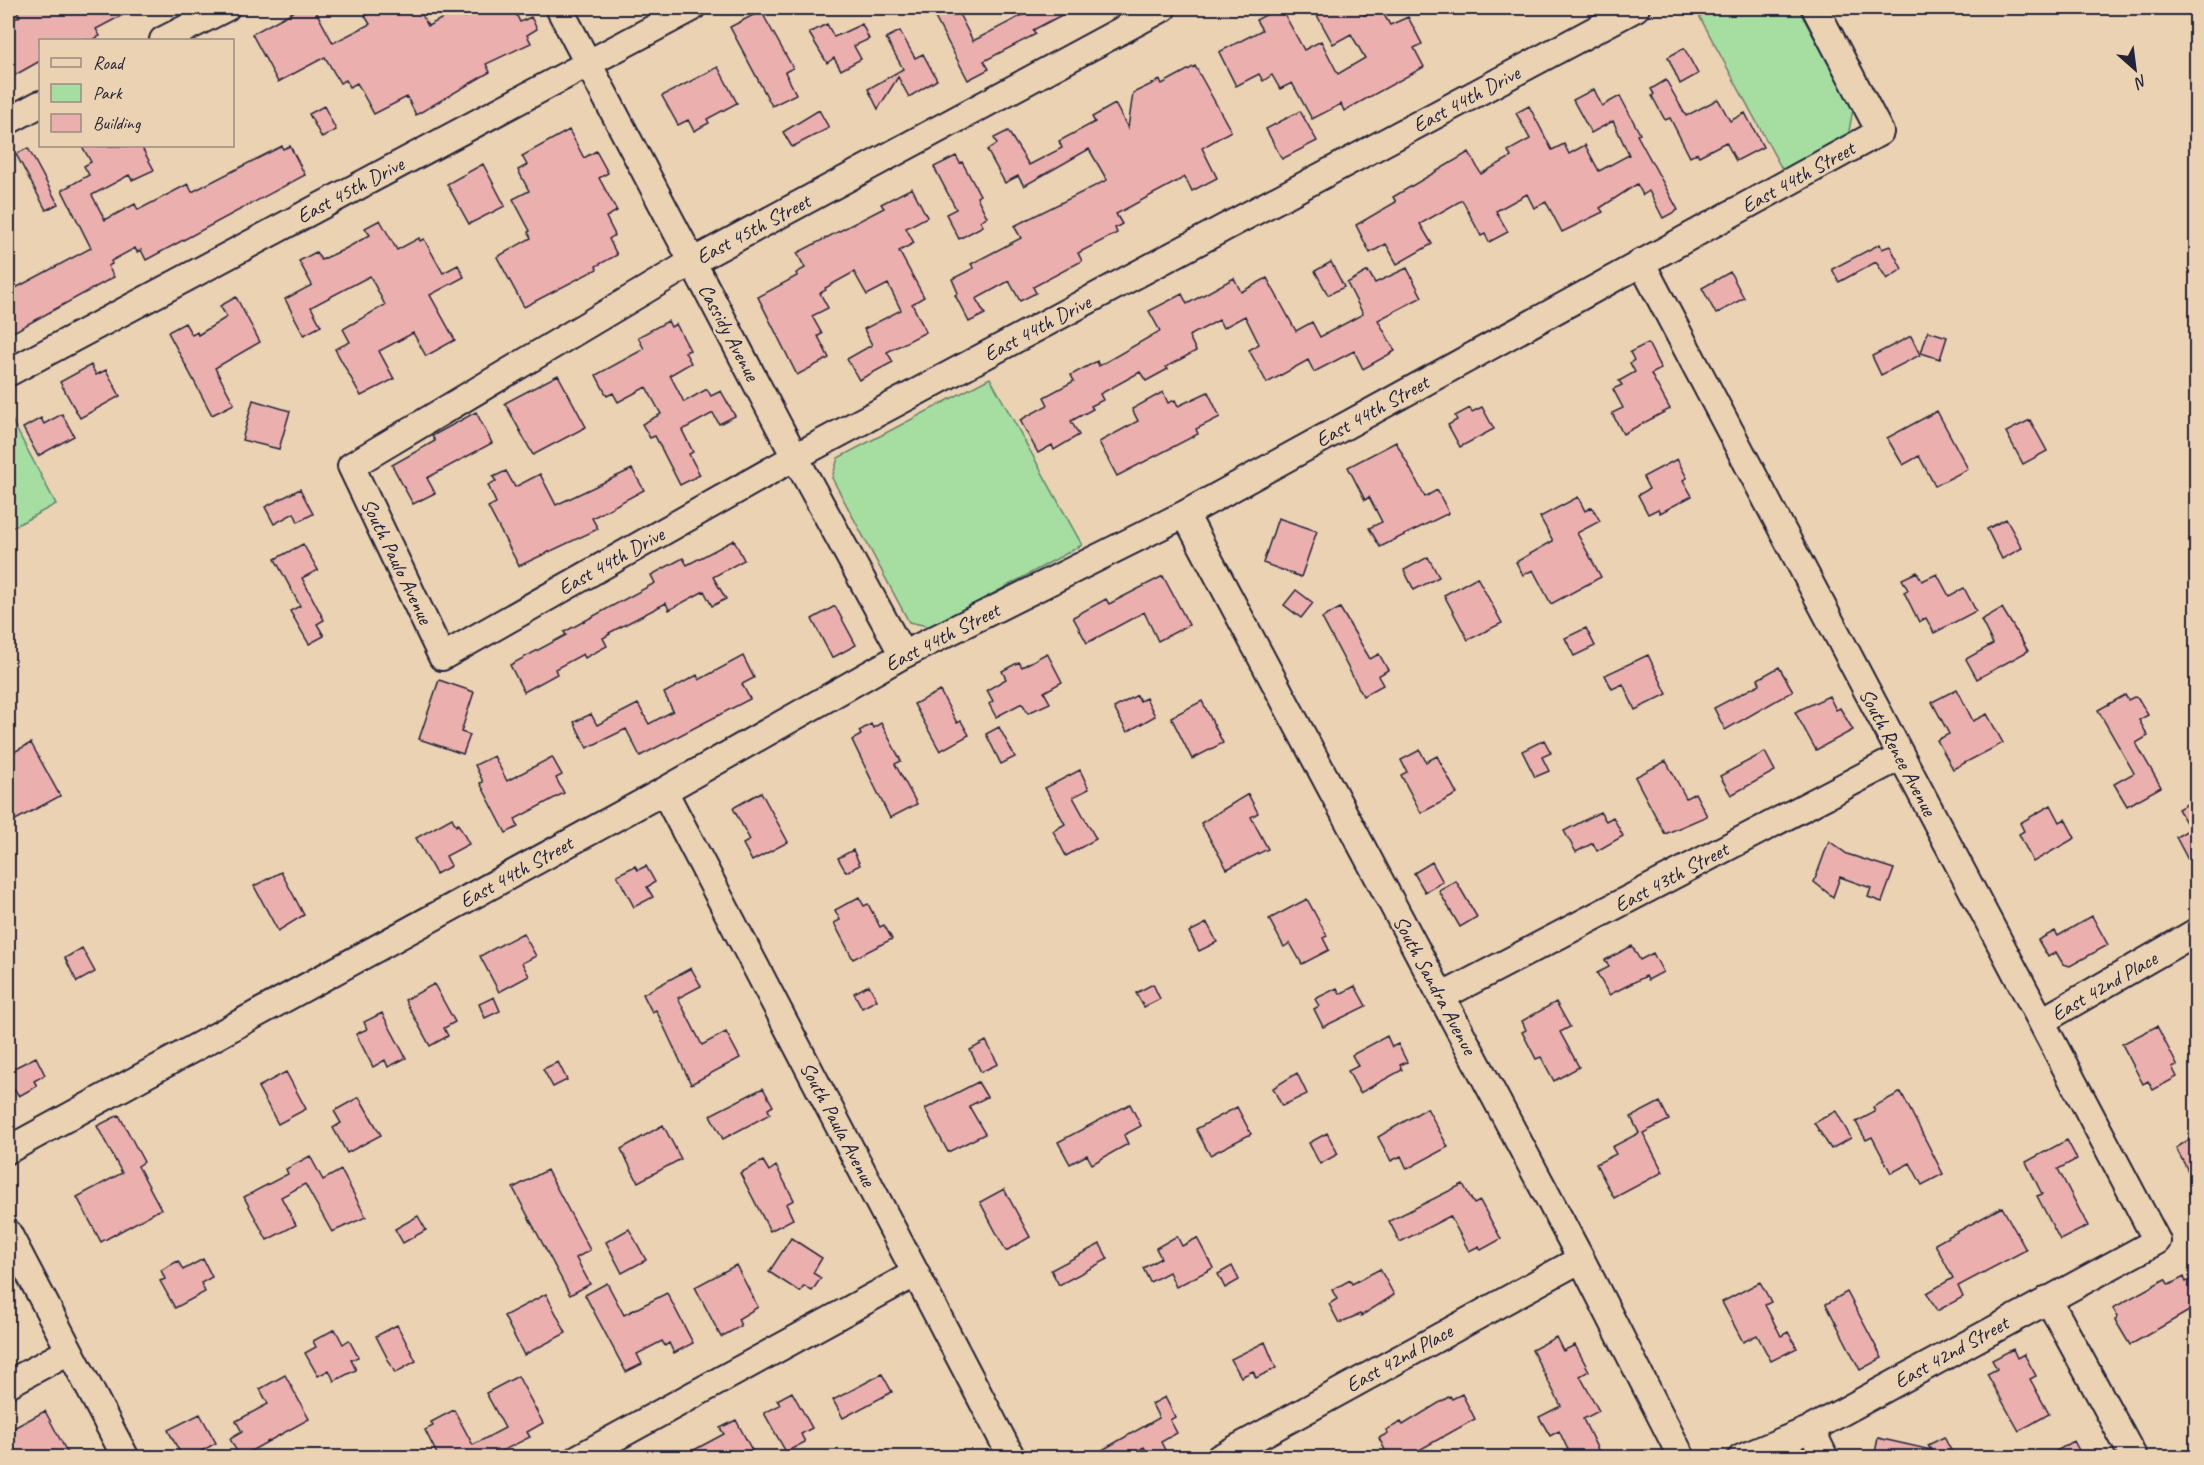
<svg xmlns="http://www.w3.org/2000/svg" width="2204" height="1465" font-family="Caveat,sans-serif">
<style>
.green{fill:#a6dda1;stroke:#64806e;stroke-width:1.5}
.building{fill:#ebb0ae;stroke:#22223b;stroke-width:1.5}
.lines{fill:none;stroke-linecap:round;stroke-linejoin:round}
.minor-casing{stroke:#22223b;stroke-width:30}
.minor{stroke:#ebd2b3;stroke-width:26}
.labels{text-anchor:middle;stroke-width:5;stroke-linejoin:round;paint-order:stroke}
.street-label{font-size:21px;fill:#22223b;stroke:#ebd2b3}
</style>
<rect width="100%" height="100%" fill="#ebd2b3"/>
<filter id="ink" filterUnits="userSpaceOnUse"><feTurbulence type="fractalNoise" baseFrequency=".0167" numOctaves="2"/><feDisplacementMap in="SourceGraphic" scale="12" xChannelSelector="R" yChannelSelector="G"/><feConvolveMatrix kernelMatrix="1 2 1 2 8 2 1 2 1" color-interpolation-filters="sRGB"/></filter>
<g filter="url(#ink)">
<path class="green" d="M1695,8H1798L1853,109L1848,137L1783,171Z
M990,378L1082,545L932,627L909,622L832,478L838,458Z
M8,413L56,504L8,530Z"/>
<path class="building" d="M15,8H136L96,29L100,36L92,40H40V61L8,79V23L20,16Z
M300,8H314L333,43L370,24L365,16L380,8H418L428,26L460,9L465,17L483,8H513L520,22L531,17L537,29L527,35L531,43L486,64L490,72L416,115L407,97L374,114L357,83L350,87L346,80L340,83L325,57L278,82L252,34Z
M942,8H947L952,16L958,12L973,41L1036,8H1075L1033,30L1036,34L984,61L989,69L968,80L932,12Z
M1279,8H1281L1304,50L1321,41L1338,74L1365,58L1351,34L1333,44L1313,8H1360L1364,15L1380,8L1390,25L1408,17L1422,44L1414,48L1424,67L1344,111L1341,104L1312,119L1292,83L1280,89L1272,75L1263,81L1259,74L1236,86L1219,52L1262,30L1256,20Z
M761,11L793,68L785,72L796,94L772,106L730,27Z
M827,24L834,37L862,24L869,39L854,46L861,59L841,70L834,58L827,63L809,33Z
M900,31L915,58L923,54L937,80L909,97L898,77L878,109L868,89L903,69L886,38Z
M1684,48L1698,74L1680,84L1668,57Z
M1195,66L1231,131L1202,148L1217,178L1192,191L1185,177L1116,214L1122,224L1115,228L1117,233L1078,253L1082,261L1033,287L1036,293L1020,301L1009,281L976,299L985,314L969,322L955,295L958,293L952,279L974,268L971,264L1021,238L1014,226L1107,180L1089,149L1024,186L1018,176L1005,183L987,150L997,144L994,138L1008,131L1029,165L1062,148L1059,141L1095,122L1092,117L1115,104L1128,128L1133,93L1160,80L1162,84Z
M718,67L737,103L707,119L709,123L694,131L688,120L678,125L662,96Z
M1666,80L1686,116L1718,99L1730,121L1745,113L1763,147L1736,161L1726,142L1699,156L1697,153L1690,157L1670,118L1665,120L1652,96L1654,94L1651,89Z
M1594,89L1602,106L1620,96L1640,134L1637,135L1678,210L1663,218L1649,191L1643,195L1637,184L1600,208L1603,212L1562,232L1546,202L1534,208L1527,194L1496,211L1508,232L1489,242L1485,234L1481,236L1462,200L1420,224L1432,244L1397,264L1386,244L1370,253L1356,225L1396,202L1393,197L1469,152L1481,174L1511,157L1508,151L1530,139L1516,113L1529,106L1552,150L1564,144L1569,154L1585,145L1599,171L1629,155L1613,121L1591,133L1573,100Z
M324,106L336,130L322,138L309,114Z
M819,110L829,128L792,147L783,132Z
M1300,111L1317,141L1282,159L1266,129Z
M569,130L584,158L596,151L608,173L599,178L617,211L606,217L615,235L609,239L617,255L596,266L597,269L524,307L497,257L531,238L528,232L530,231L513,199L529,191L518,170L527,165L522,156Z
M82,146H141L154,170L132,180L129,175L92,195L105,220L135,204L138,210L188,184L192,192L282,146L283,149L290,146L305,175L146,260L141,250L137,252L135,248L111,261L112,264L108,266L114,277L8,335V292L91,248L62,190L89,175L84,166L91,162Z
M28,148L58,204L46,210L16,154Z
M956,156L960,163L962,162L980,195L977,197L987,217L980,221L983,226L959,239L946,214L956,209L934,167Z
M483,164L505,206L469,224L447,184Z
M912,188L927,217L906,228L914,243L899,251L924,297L912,304L926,332L887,352L893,362L859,380L847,359L872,345L864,329L901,310L888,284L867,295L854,272L825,288L826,290L820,293L828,308L812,316L822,334L818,336L829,358L797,375L758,297L797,276L796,273L805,268L797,253L884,208L881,204Z
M380,220L397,250L419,238L420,241L424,239L443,273L458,265L464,277L430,295L455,340L426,356L413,333L379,351L394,379L361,396L335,349L350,342L343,329L385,305L370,276L311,307L321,326L304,335L285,299L312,285L299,261L316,252L321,260L343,250L370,235L365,228Z
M1880,244L1882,249L1890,246L1902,269L1887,279L1876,262L1839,282L1832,269Z
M1331,262L1344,287L1328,295L1315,271Z
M1407,268L1422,297L1378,320L1395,351L1363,369L1354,351L1314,372L1308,360L1267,383L1249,350L1259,344L1245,316L1223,328L1219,320L1189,336L1196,351L1166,367L1168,369L1146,381L1140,372L1100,394L1103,400L1091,406L1093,409L1071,421L1079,435L1054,450L1052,445L1038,453L1020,420L1048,405L1044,397L1074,381L1071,375L1097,361L1099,366L1160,331L1149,311L1182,294L1187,304L1234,278L1241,292L1267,278L1296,331L1312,322L1320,337L1363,314L1347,283L1368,271L1375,283Z
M1730,272L1744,298L1716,314L1702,288Z
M236,297L260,342L215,368L234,404L212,415L168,332L185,323L192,335L197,332L198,335L227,317L220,306Z
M668,321L671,327L676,324L690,350L685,352L691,363L670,375L684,402L707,389L711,396L721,391L735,416L719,424L713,413L682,430L693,452L689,454L700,475L680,485L655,436L650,438L642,424L661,414L646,387L618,402L613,393L607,396L596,375L644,349L638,337Z
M1928,331L1947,337L1940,359L1921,353Z
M1911,336L1920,355L1881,375L1872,356Z
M1648,343L1661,369L1651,374L1670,409L1623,434L1612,413L1623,408L1613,389L1622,385L1619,381L1635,372L1630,363L1634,360L1630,352Z
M91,365L96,375L106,370L120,396L80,418L60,382Z
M558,375L586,427L533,455L505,403Z
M1163,392L1168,403L1175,400L1178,406L1208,392L1220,417L1196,429L1198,434L1117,476L1099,442L1138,421L1132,409Z
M253,400L290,411L279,449L242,440Z
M1482,407L1494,429L1460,447L1448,425L1457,420L1455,416L1470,408L1472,412Z
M1937,411L1968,469L1935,486L1919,456L1903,465L1887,438Z
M476,412L492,443L427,478L435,493L413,504L392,465L435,441L432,436Z
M62,414L74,436L38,456L23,428L41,418L44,424Z
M2030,420L2047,451L2023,464L2006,432Z
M1396,442L1425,497L1437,490L1449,513L1380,547L1369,528L1382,522L1369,497L1365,500L1348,467Z
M1677,459L1687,478L1683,480L1692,496L1660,513L1658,509L1648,514L1638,495L1649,489L1643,477Z
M632,469L644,490L592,518L598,529L519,566L488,507L496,503L488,485L496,481L493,477L506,471L515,487L540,474L556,505Z
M300,489L313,514L298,522L294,513L274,524L265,507Z
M1578,497L1585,511L1592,507L1600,521L1577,533L1601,577L1551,604L1533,570L1523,575L1516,562L1553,541L1540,517Z
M1278,518L1317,531L1301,577L1263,563Z
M2006,519L2022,548L2002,559L1987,529Z
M734,540L744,560L713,577L726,599L712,606L704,591L669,610L666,603L609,633L610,634L603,638L607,646L585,658L583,654L555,669L557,674L524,692L510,665L566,635L564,632L655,583L651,575L683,558L687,565Z
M303,544L318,570L302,578L324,620L317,624L324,636L309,644L290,611L300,606L275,559Z
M1428,557L1439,577L1414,590L1404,570Z
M1917,572L1922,581L1937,574L1949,596L1964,588L1976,611L1934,633L1926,618L1919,622L1904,592L1908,590L1902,579Z
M1163,576L1189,625L1158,641L1144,612L1087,643L1073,617L1106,599L1109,604Z
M1477,577L1502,623L1468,640L1444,595Z
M1296,590L1313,603L1301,618L1284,605Z
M835,606L856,645L832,658L812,619Z
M1340,608L1370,659L1379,654L1388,670L1378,676L1383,685L1363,696L1322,618Z
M2002,608L2028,651L1977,679L1966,659L1993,644L1981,620Z
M1586,628L1595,646L1574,656L1565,638Z
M1047,653L1062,682L1044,692L1050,703L1028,713L1022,703L996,717L989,704L993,701L987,690L1006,679L1002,671L1019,662L1022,667Z
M1648,655L1667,694L1635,710L1623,684L1612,689L1605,675Z
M743,656L754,678L742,684L750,699L640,756L626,729L587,748L574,722L591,714L597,725L638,704L649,724L673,711L664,693L697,675L699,680Z
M1779,667L1793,691L1725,730L1714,708L1760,684L1758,679Z
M439,680L474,692L461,732L470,735L463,754L419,739Z
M1957,689L1973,721L1987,714L2003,743L1953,769L1937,740L1949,734L1932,702Z
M940,691L957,723L961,721L969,735L940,751L914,704Z
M1137,695L1140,701L1146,698L1155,716L1127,732L1114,708Z
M2125,695L2128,700L2134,697L2138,698L2148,715L2139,720L2148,736L2136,743L2161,787L2127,806L2114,784L2134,773L2098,710Z
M1829,696L1836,710L1840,708L1853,730L1816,750L1795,712Z
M1202,701L1223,743L1192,759L1171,717Z
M881,723L901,761L895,764L917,804L890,818L852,740L861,735L859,731L871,724L873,728Z
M999,727L1015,757L1001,764L986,734Z
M1544,740L1551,753L1542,757L1549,771L1535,777L1522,751Z
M31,743L60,796L8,824V755Z
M1420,750L1426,762L1437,756L1457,794L1421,813L1401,775L1407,772L1401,760Z
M1765,752L1775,771L1731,795L1720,776Z
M494,756L507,781L552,757L562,775L556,778L564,793L515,819L518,827L506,833L480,783L483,782L475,765Z
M1666,761L1686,798L1695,793L1707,816L1665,834L1635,777Z
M1080,770L1089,789L1073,797L1096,839L1066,856L1053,831L1065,824L1045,788Z
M761,792L788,842L752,861L743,844L750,840L733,808Z
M1248,794L1258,813L1251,817L1268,849L1227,869L1201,823Z
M2192,801L2196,811V875L2176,837L2190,829L2178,809Z
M2051,805L2060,822L2065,819L2075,838L2033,862L2019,834L2024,831L2020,823Z
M1600,812L1606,821L1613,817L1623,836L1597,851L1593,843L1576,852L1564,831Z
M452,818L456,826L458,824L469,844L446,856L451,866L436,874L416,838Z
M1829,841L1847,854L1894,869L1882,902L1868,897L1871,888L1840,877L1833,897L1814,882Z
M853,850L860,865L846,872L838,858Z
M1432,862L1443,882L1425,892L1414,873Z
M635,866L638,870L646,866L655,882L647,887L653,897L634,907L617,875Z
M281,872L304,915L278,931L254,886Z
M1456,881L1477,917L1460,927L1439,891Z
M859,897L864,906L868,904L880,927L884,925L892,939L853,959L834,923L840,920L835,910Z
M1307,899L1327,936L1323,938L1329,950L1302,964L1290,943L1284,947L1269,919Z
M2092,916L2108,945L2070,966L2063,964L2056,952L2048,957L2038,940L2055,931L2058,936Z
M1207,923L1217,942L1199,951L1189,932Z
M523,933L536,956L522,963L529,976L499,992L480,956Z
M1632,946L1640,960L1653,953L1663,972L1648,980L1646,976L1609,995L1597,973L1609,967L1605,960Z
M82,948L95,972L77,982L65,958Z
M691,968L701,986L678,998L702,1045L726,1032L740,1058L691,1084L656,1010L652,1012L643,994Z
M434,984L455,1022L444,1028L448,1036L430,1046L405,1000Z
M1153,984L1160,999L1144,1007L1136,993Z
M869,985L877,1000L862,1008L854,993Z
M1355,986L1366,1006L1323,1027L1314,1009L1319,1006L1315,999L1337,988L1340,994Z
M494,997L500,1011L485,1018L479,1004Z
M1556,1002L1570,1027L1560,1032L1579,1067L1554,1081L1541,1057L1536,1059L1522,1032L1526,1030L1522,1021Z
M382,1013L406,1058L388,1067L385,1060L373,1067L356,1034L367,1029L364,1022Z
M2157,1026L2177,1065L2172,1067L2177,1077L2153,1090L2148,1081L2143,1084L2122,1044Z
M1387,1036L1392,1047L1398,1044L1407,1062L1400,1065L1402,1070L1360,1093L1348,1071L1358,1066L1352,1055Z
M986,1041L998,1064L981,1072L970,1050Z
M36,1057L45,1075L34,1081L37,1086L19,1096L15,1090L8,1094V1071Z
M558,1062L567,1080L553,1087L543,1069Z
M286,1072L306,1109L278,1124L258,1087Z
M1297,1073L1307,1094L1282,1106L1273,1088Z
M978,1082L987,1097L969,1106L985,1134L948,1152L925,1109Z
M763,1088L773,1106L768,1109L770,1114L723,1139L710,1115Z
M1901,1092L1943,1174L1922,1185L1910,1163L1891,1173L1872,1137L1866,1140L1856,1122L1875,1112L1873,1107Z
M359,1097L381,1135L347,1153L333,1128L341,1123L334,1111Z
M1660,1102L1669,1120L1643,1133L1663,1172L1614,1198L1596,1164L1616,1154L1612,1147L1639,1133L1631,1117Z
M1130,1104L1141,1126L1124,1135L1128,1144L1092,1164L1087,1155L1070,1164L1058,1142Z
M1237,1107L1251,1134L1210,1155L1196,1129Z
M1427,1108L1448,1147L1407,1169L1401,1156L1391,1161L1378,1137Z
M1836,1111L1851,1138L1831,1149L1814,1123Z
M119,1115L144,1162L138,1166L161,1209L101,1242L77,1197L122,1173L97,1126Z
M663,1125L681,1159L638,1182L621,1149Z
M1327,1133L1338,1154L1320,1164L1309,1143Z
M2196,1135V1186L2176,1148Z
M2067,1140L2077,1159L2058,1169L2088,1226L2060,1240L2037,1196L2042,1194L2026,1162Z
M310,1156L323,1180L341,1170L366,1217L332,1232L305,1184L281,1197L296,1225L267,1240L244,1197L288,1174L286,1169Z
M763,1161L769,1171L776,1166L794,1200L786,1204L793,1219L770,1231L740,1173Z
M547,1170L590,1250L576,1258L590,1284L570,1295L513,1188Z
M1463,1184L1474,1204L1480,1201L1501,1239L1481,1250L1479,1246L1469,1251L1450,1216L1400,1242L1389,1221Z
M1004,1189L1030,1237L1006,1251L980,1202Z
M2002,1207L2026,1250L1958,1286L1963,1297L1937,1311L1927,1293L1953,1278L1935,1244Z
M418,1216L426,1230L403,1243L395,1229Z
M629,1229L646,1260L622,1273L606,1242Z
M1177,1236L1182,1246L1197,1238L1213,1268L1176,1287L1169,1272L1150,1282L1143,1268L1161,1258L1156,1248Z
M791,1238L822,1258L813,1273L821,1278L812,1291L804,1286L800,1292L769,1272Z
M1100,1244L1108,1259L1059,1285L1051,1270Z
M203,1259L212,1277L201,1283L205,1292L175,1308L160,1281L165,1279L161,1270L178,1261L183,1270Z
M736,1265L758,1307L738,1319L741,1326L721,1337L695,1287Z
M1232,1266L1239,1280L1225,1288L1218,1274Z
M1380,1269L1394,1295L1361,1316L1360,1314L1339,1323L1329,1304L1337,1299L1332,1290L1350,1280L1352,1284Z
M2184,1277L2186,1282L2190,1280L2196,1293V1307L2130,1345L2115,1320L2118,1316L2113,1308L2165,1279L2169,1285Z
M1760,1282L1771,1302L1765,1305L1781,1336L1788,1332L1797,1348L1771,1361L1757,1335L1743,1342L1722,1302Z
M607,1283L624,1315L667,1293L693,1343L674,1353L669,1343L665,1346L662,1341L637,1354L642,1364L626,1372L585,1295Z
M1847,1292L1882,1358L1860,1370L1826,1304Z
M546,1294L566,1333L524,1355L504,1316Z
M397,1325L416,1361L395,1373L376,1336Z
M335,1329L343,1344L349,1340L358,1357L351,1360L356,1370L334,1381L329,1370L318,1376L305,1353L316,1347L313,1341Z
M1556,1337L1563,1351L1575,1345L1589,1371L1580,1376L1599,1411L1583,1419L1602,1458H1572L1559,1431L1550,1436L1539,1417L1561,1406L1532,1350Z
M1265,1342L1276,1368L1256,1378L1253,1371L1241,1377L1231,1359Z
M2013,1349L2017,1358L2024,1354L2036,1376L2030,1379L2049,1414L2019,1431L1987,1374L1997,1369L1992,1360Z
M882,1374L892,1392L843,1418L833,1400Z
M285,1375L309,1419L240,1457L230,1439L242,1432L236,1421L268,1404L260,1389Z
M518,1376L543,1423L527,1432L530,1437L488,1458H439L425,1430L433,1426L431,1422L454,1410L473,1445L505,1428L486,1393Z
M792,1392L812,1428L801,1434L805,1442L786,1452L764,1413L780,1405L777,1400Z
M1462,1394L1475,1419L1405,1458H1389L1379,1438L1388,1433L1386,1430L1401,1422L1403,1425L1450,1396L1452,1399Z
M1165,1397L1175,1417L1170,1420L1177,1433L1161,1442L1169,1458H1151L1144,1447L1125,1458H1088L1159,1418L1152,1404Z
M45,1411L70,1458H8V1431Z
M200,1414L216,1443L189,1458H183L168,1430Z
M736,1420L756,1458H679L724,1434L720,1428Z
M1944,1437L1955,1458H1874L1878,1438L1931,1450L1928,1445Z
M2074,1441L2083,1458H2044Z"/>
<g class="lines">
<g class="minor-casing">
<path id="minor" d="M559,8L795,457L903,655
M1163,8L692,262L351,466L442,657L795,457L1636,8
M163,40L226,8
M8,121L40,104
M1641,262L2157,1241L1811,1429L1741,1458
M8,373L692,8
M1185,514L1581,1259L1682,1458
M664,791L1012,1458
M1441,997L1900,757
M2042,1021L2196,932
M8,1150L664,791L903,655L1185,514L1880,132L1815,8
M8,1233L126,1458
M2048,1299L2134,1458
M8,1384L69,1351
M1811,1429L1825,1458
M578,1458L916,1273
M1219,1458L1581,1259"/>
</g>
<use href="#minor" class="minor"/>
</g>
</g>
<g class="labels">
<g class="street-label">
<text transform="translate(1466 99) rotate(-28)" y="7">East 44th Drive</text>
<text transform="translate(1798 177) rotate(-29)" y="7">East 44th Street</text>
<text transform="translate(350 190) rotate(-28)" y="7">East 45th Drive</text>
<text transform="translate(753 229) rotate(-28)" y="7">East 45th Street</text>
<text transform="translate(1037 328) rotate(-28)" y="7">East 44th Drive</text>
<text transform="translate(729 332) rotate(62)" y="7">Cassidy Avenue</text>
<text transform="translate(1372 411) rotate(-29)" y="7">East 44th Street</text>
<text transform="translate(397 561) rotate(64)" y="7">South Paulo Avenue</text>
<text transform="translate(611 561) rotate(-29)" y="7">East 44th Drive</text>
<text transform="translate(942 637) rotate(-27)" y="7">East 44th Street</text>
<text transform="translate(1898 752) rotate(62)" y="7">South Renee Avenue</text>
<text transform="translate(516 872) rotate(-29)" y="7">East 44th Street</text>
<text transform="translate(1671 877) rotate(-28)" y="7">East 43th Street</text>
<text transform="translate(1435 985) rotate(62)" y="7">South Sandra Avenue</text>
<text transform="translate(2104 986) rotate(-30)" y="7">East 42nd Place</text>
<text transform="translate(838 1124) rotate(62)" y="7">South Paula Avenue</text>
<text transform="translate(1951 1352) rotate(-29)" y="7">East 42nd Street</text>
<text transform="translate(1399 1358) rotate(-29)" y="7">East 42nd Place</text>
</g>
</g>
<rect width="2204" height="1465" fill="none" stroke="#ebd2b3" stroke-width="30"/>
<rect x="15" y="15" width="2174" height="1435" fill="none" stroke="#22223b" stroke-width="2" filter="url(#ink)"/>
<rect x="39" y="39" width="195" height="108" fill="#ebd2b3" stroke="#9b8c83" stroke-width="1.5"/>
<rect x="51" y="58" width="30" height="9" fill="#ebd2b3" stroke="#9b8c83" stroke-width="1.5"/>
<text x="93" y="69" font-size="18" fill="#22223b">Road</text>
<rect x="51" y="84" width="30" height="18" fill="#a6dda1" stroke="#9b8c83" stroke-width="1.5"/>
<text x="93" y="99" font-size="18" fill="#22223b">Park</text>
<rect x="51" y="114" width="30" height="18" fill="#ebb0ae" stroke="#9b8c83" stroke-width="1.5"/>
<text x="93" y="129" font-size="18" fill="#22223b">Building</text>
<g transform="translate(2135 69) rotate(152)" stroke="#ebd2b3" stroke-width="4.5" paint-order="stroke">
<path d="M0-4.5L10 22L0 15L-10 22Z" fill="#22223b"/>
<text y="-9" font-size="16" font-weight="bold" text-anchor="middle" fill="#22223b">N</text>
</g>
</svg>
